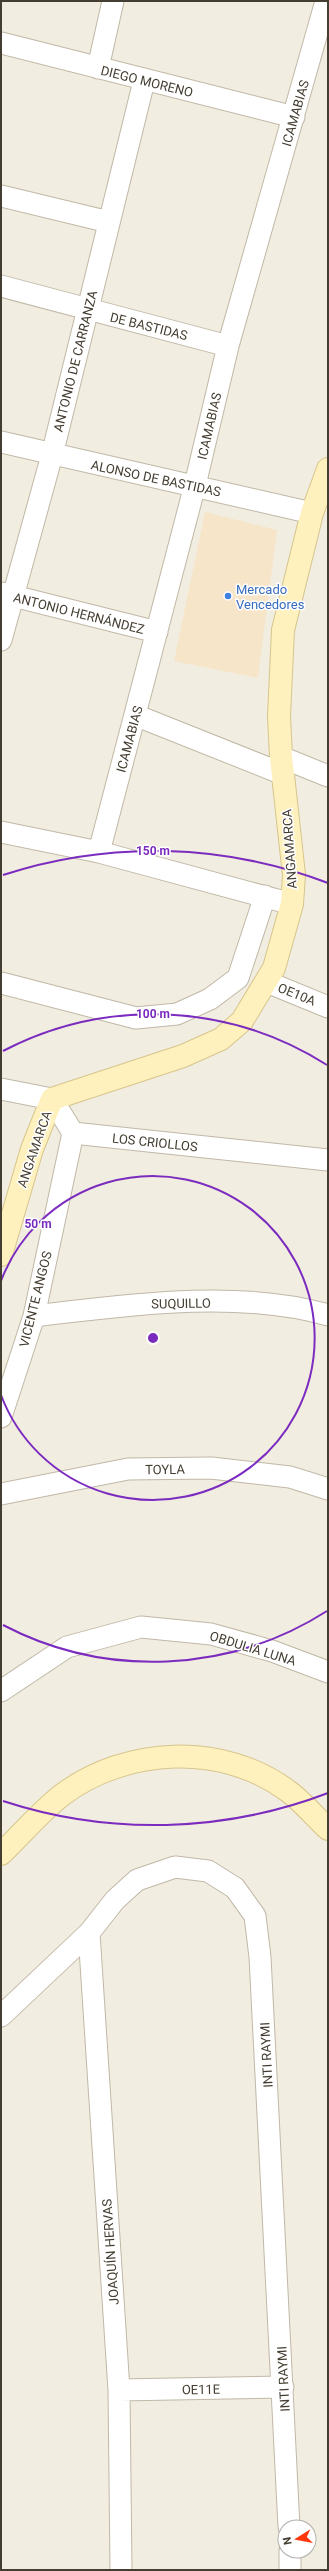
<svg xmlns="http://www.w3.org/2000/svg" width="329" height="2571" font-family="Roboto,sans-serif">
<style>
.commercial{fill:#f7e5c9}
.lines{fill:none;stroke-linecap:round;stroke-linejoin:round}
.street-casing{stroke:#c1b8a6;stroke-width:23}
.secondary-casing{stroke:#d6c58c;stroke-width:24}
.street{stroke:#fff;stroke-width:21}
.secondary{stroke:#fff1be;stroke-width:22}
.ring{fill:none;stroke:#7b2cbf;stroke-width:2}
.shop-dot{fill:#3f7fe0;stroke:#fff;stroke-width:1.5}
.labels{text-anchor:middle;stroke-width:3;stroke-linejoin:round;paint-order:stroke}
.street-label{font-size:13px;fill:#443d31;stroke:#fff}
.shop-label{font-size:13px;fill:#366cbe;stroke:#fff;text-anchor:start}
.centre{fill:#7b2cbf;stroke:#fff;stroke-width:2}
.ring-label{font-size:12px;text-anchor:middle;font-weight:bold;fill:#7b2cbf;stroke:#fff;stroke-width:3;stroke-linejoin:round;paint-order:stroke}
</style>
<rect width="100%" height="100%" fill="#f2ede1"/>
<path class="commercial" d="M205,512L277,530L258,678L174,661Z"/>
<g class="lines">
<g class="street-casing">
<path id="street" d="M1,43L294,117
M98,68L113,1
M1,196L109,222
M1,286L228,346
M1,442L312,513
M1,593L157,632
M1,640L52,455L144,81
M135,715L283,774
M281,757L328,776
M1,832L99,852L292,904
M99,852L195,485L228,346L326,1
M267,982L328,1007
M1,983L136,1018L177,1014L210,999L238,978L265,896
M1,1089L52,1099L73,1133L328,1160
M34,1316C127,1305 237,1289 328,1315
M1,1417L34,1316L73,1133
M1,1494L128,1469L211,1468L290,1477L328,1489
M1,1691L67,1647L141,1627L211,1634L272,1651L328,1672
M89,1933L119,2390L121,2570
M1,2016L89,1933L115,1900L137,1880L175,1867L208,1871L235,1888L255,1916L260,1957L289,2527
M119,2390L283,2387
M290,2551V2570"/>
</g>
<g class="secondary-casing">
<path id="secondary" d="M1,1255L32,1149L52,1099L183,1056L221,1039L242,1021L274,968L292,904L294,875L281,757L279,716L283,630L312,513L328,469
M1,1854C21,1835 40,1812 62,1795C126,1747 222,1742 288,1791C303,1802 315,1817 328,1829"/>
</g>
<use href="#street" class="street"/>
<use href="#secondary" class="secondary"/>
</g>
<g class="ring">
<path d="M1 1281A162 162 0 1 1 1 1395"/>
<path d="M327 1611A324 324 0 0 1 3 1625M3 1051A324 324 0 0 1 327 1065"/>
<path d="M328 1793A487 487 0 0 1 3 1801M3 875A487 487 0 0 1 328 883"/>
</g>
<circle class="shop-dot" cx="228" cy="596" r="4"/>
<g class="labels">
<g class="street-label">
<text transform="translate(147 81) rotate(14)" y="5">DIEGO MORENO</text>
<text transform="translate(295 113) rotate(-74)" y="5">ICAMABIAS</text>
<text transform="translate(149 326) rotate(14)" y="5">DE BASTIDAS</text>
<text transform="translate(75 361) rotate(-76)" y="5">ANTONIO DE CARRANZA</text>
<text transform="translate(209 426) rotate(-77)" y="5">ICAMABIAS</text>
<text transform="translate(156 478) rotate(12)" y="5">ALONSO DE BASTIDAS</text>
<text transform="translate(79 613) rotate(14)" y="5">ANTONIO HERNÁNDEZ</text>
<text transform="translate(129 739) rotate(-75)" y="5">ICAMABIAS</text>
<text transform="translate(289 849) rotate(-94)" y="5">ANGAMARCA</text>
<text transform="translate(297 994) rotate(22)" y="5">OE10A</text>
<text transform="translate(155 1142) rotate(6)" y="5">LOS CRIOLLOS</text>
<text transform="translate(34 1149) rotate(-71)" y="5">ANGAMARCA</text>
<text transform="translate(35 1299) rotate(-76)" y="5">VICENTE ANGOS</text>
<text transform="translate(181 1303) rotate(-1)" y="5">SUQUILLO</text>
<text transform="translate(165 1469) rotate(-1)" y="5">TOYLA</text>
<text transform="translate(253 1648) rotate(17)" y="5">OBDULIA LUNA</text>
<text transform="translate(266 2055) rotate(-93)" y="5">INTI RAYMI</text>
<text transform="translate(110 2252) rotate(-94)" y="5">JOAQUÍN HERVAS</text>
<text transform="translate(283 2379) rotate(-93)" y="5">INTI RAYMI</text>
<text transform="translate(201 2389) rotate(-1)" y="5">OE11E</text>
</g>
<g class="shop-label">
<text x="236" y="594">Mercado<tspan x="236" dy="15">Vencedores</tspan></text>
</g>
</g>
<circle cx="153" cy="1338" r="6" class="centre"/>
<g class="ring-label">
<text x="153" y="855">150 m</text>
<text x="153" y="1018">100 m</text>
<text x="38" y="1228">50 m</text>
</g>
<rect width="329" height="2571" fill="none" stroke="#443d31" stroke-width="4"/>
<g transform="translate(297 2539) rotate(259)"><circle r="19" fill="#ffffff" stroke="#b4b1ad"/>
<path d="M0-3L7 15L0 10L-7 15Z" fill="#ff370b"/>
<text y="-6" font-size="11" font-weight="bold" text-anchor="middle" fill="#443d31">N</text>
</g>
</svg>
